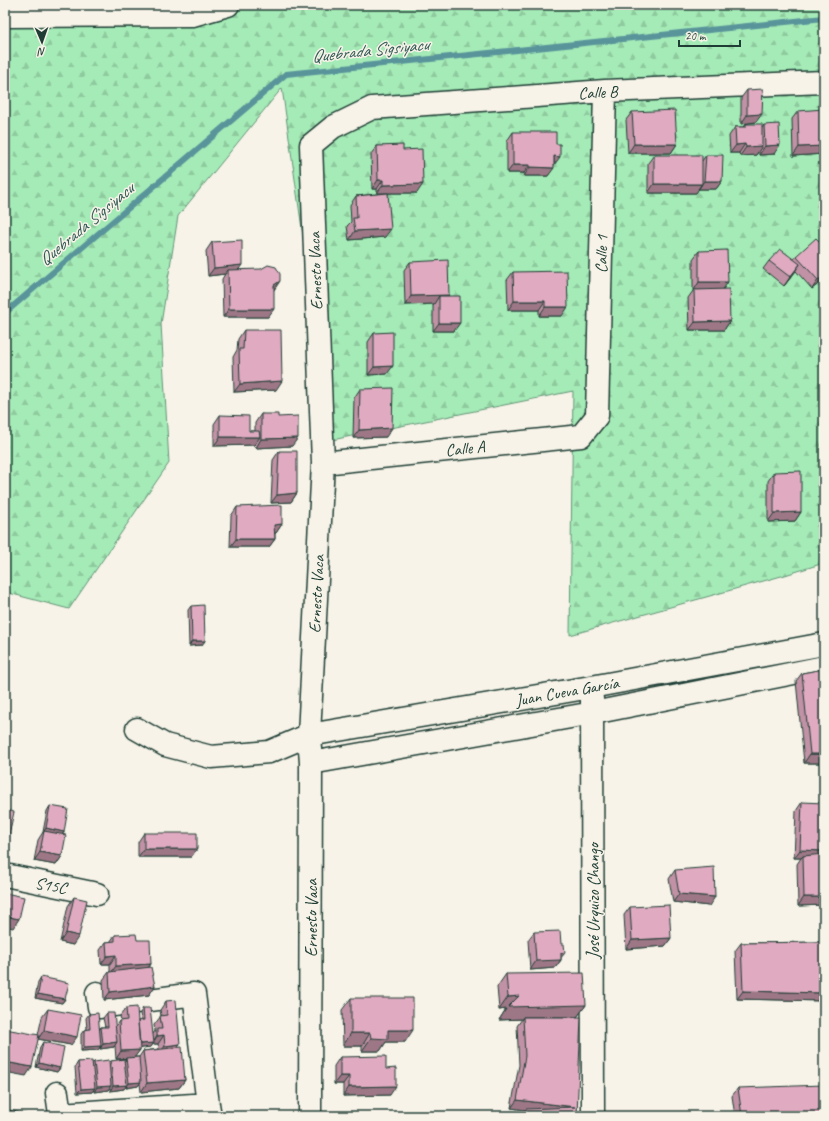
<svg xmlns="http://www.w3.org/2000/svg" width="829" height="1121" font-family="Caveat,sans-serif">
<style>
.forest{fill:url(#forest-firs);stroke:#629476}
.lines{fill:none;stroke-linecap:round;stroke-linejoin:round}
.stream{stroke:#59949a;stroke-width:6}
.street-casing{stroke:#1f3d34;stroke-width:25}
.street{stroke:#f7f3e8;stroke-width:22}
.wall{fill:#c192a5;stroke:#1f3d34;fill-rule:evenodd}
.shaded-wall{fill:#9d7786;stroke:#1f3d34}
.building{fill:#e0aac0;stroke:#1f3d34}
.labels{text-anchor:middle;stroke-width:3;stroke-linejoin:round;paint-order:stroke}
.street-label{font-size:17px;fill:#1f3d34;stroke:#f7f3e8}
.water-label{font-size:18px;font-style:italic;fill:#325a56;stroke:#f7f3e8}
</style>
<defs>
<pattern id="forest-firs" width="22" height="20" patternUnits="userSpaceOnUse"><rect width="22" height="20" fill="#a5ebb7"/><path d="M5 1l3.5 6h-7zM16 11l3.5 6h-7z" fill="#8eca9e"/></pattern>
</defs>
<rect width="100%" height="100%" fill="#f7f3e8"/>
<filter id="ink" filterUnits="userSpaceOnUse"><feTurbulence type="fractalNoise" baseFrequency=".025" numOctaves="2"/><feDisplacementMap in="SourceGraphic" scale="8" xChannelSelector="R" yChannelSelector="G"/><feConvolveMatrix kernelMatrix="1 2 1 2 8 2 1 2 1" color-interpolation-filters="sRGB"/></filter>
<g filter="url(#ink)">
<path class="forest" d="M5,5H824V563L785,575L570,635L573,391L332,440L282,88L178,216L161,324L169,463L69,609L5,592Z"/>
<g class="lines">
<path class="stream" d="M5,313L286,74L824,18"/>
<g class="street-casing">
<path id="street" d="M5,16L193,15L228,5
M323,463L581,436L597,416L605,91
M592,699L593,1116
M137,729L165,745L211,757L269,752L309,735L591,687L824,644
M311,763L593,713L824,667
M5,875L97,894
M97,993L99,1007L194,994L208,1104L210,1116
M57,1093L60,1114L208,1104
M310,1116L311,763L309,735L323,463L311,145L333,127L372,108L605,91L824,82"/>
</g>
<use href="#street" class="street"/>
</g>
<path class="wall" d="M747,90L756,122L741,124V98Z
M798,111L824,154L793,156L792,119Z
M632,112L677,144L671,153H628L626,120Z
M746,124L762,128L764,125L774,154L759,155V151L756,155L740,156L739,153H730L729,136L735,127H744Z
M513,132L554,165L548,176H524V173H507V141Z
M377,146L403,150L417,193H388L385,237L349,240L347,226L351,222L350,205L356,196L387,193H377V189H372L371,154Z
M654,155L702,161L706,155L722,181L716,189H698L696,193H648V163Z
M212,242L238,270L274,289L268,317H223L222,279L225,274L208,276L206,251Z
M824,246V279L812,289L796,271L784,286L763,269L769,261L794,259L796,256Z
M699,251L723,289L730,321L724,330H689L688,298L693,291V259Z
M410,262L449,295L448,296L454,331H433V305L434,304L405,305L404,270Z
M513,272L562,316H539V310H508L507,280Z
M244,330L276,390L234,392L233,357L237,350L238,339Z
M374,333L387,374L368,375V342Z
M360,389L386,437L353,438L354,398Z
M261,414L278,417L292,446L256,448L255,443L254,445L214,446V424L220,415L249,431H255V423Z
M279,451L297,493L291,502L271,503L273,460Z
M774,472L801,512L795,521L768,522V481Z
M237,507L282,524L276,533H275V539L269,547H230L231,516Z
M191,606L202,645L189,646L188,610Z
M824,669V763H804L796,681L802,673Z
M802,802L824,905L798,906L797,864L801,858H794L796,811Z
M50,806L64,832L62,835V856L56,865L34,861L38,840L43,832L47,811Z
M144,833L197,849L191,857H138V842Z
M675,870L709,906L673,902L669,879Z
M74,897L73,945L60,942L68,906Z
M630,907L671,938L665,946L626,949L624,915Z
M534,932L561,958V960L555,968L530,970L528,940Z
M115,935L137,940L151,964L149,967L155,986L149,995L104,1000L103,980L109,972H110V964H101L100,950L106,942H110Z
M824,942V1001L737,999L735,951L741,943Z
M506,974L586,1005L577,1017V1116H521L525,1110L511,1108L519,1065L517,1026L522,1019L499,1020L506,1009L499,1010L497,987Z
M41,977L65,999L62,1003L35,998L38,982Z
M351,998L405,1042H386L380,1051H362V1046H343L342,1010Z
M166,1001L178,1047L185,1080L179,1088L141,1092L140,1084L138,1086L126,1088V1086L124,1089L110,1091V1088L108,1090L94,1092V1090L92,1092L77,1093L75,1067L78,1062L93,1063L94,1062L109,1063L111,1061H125L126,1059H116L115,1046L114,1047L100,1049V1047L98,1050L81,1051V1034L84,1030L87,1029L86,1018L89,1014L100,1029L101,1027H105L103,1018L107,1013L115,1027L119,1021H121L120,1016L126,1008L138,1021L141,1020L140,1013L143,1008L153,1034L155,1031L154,1025L161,1016L160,1010ZM153,1044H158L159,1049L143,1051L139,1057H134L140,1050V1048L151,1047Z
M48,1009L71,1045L38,1039L26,1076L38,1035L42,1017Z
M43,1042L60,1068L57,1072L36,1067L40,1047Z
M340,1057L386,1069L390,1095L343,1096V1084H334V1066Z
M738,1088L824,1116H735L732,1096Z"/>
<path class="shaded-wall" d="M762,114L756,122L741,124L747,115Z
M634,144H677L671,153H628Z
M745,144L739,153H730L736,145Z
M780,145L774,154L759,155L765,146Z
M762,146L756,155L740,156L746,147Z
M824,146V154L793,156L799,147Z
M554,156L560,157L554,165Z
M513,165H530L524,173H507Z
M530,167L554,168L548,176H524Z
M378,180H383L377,189H372Z
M704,181H722L716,189H698Z
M423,184L417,193H377L383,185Z
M654,184H702L696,193H648Z
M391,229L385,237L349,240L355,231Z
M800,264L794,273L784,286L790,277Z
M242,265L236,273L228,270L225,274L208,276L214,268Z
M824,276V279L812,289L818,280Z
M280,281L274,290V285Z
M699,282H728L722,291L694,290Z
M449,295L443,303L439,296L434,304L405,305L411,296Z
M514,301H545L539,310H508Z
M545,307H568L562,316H539Z
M229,309H274L268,317H223Z
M730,321L724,330H689L695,322Z
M439,323H460L454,331H433Z
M393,366L387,374L368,375L374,367Z
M282,381L276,390L234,392L240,384Z
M392,428L386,437L353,438L359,430Z
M220,437H260L254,445L214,446Z
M298,438L292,446L256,448L261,439Z
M297,493L291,502L271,503L277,495Z
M801,512L795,521L768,522L774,513Z
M282,524L276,533H268L274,525Z
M236,539H275L269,547H230Z
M192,641H205L202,645L189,646Z
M810,754H824V763H804Z
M46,828L64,832L61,836L43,833Z
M144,849H197L191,857H138Z
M800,850L824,851V859L803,856L801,858H794Z
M40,852L62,856L56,865L34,861Z
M679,894L715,897L709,906L673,902Z
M804,897H824V905L798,906Z
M5,916L19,919L13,928L5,926Z
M66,933L79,936L73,945L60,942Z
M671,938L665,946L626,949L632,940Z
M561,953H565L559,960H561L555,968L530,970L536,961Z
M116,955L110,964H101L107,956Z
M151,964L145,972L110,974L116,966Z
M155,986L149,995L104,1000L110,992Z
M743,991L824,993V1001L737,999Z
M38,994L65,999L62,1003L35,998Z
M519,996L586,1005L577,1017H523L522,1019L499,1020L506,1009L499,1010L508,997Z
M44,1030L77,1037L71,1045L38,1039Z
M388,1030H413L405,1042H386L380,1051H362L371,1038Z
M351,1033H370L362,1046H343Z
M164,1035L158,1044H153L151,1047L136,1049L139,1044L153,1043L157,1036Z
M117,1042L114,1047L100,1049L103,1044Z
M180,1044L174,1052L159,1054L165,1046Z
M101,1046L98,1050L81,1051L84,1047Z
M140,1050L134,1058L116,1059L121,1051Z
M5,1062L32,1067L26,1076L5,1072Z
M39,1063L60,1068L57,1072L36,1067Z
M340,1076H349L343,1084H334Z
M185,1080L179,1088L141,1092L147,1083Z
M141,1082L138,1086L126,1088L129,1083Z
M127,1085L124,1089L110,1091L113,1086Z
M111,1086L108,1090L94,1092L97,1087Z
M396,1086L390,1095L343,1096L349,1087Z
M95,1088L92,1092L77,1093L81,1089Z
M517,1100L575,1107L569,1116L511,1108Z"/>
<path class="building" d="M763,89L762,114L747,115V90Z
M824,109V146L799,147L798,111Z
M675,110L677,144H634L632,112Z
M746,124H762V146L746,147L745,144L736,145L735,127H746Z
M779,124L780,145L765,146L764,125Z
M513,132H556V144H560V157L554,156V168L530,167V165H513Z
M403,145V150L422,149L423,184L383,185V180H378L377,146Z
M654,155H702V184H654Z
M706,155H723L722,181H704Z
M388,193L391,229L355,231L353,218H357L356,196Z
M816,238L824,246V276L818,280L796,256Z
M242,240V265L214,268L212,242Z
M780,249L800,264L790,277L769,261Z
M727,250L728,282H699V251Z
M448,260L449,295L411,296L410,262Z
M268,265L276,267L280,274V281L274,285V309H229L228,270L261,269Z
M567,271L568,307H545V301H514L513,272Z
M729,289L730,321L695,322L694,290Z
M439,296H460V323H439Z
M244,330H281L282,381L240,384L239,349H243Z
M393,332V366L374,367V333Z
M393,388L392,428L359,430L360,389Z
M261,414H278V417L298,416V438L261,439Z
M220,415L249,416V431H259L260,437H220Z
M279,451H297V493L277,495Z
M801,471V512L774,513V472Z
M282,505V524L274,525L275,539H236L237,507Z
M204,605L205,641H192L191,606Z
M824,669V754H810L802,673Z
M802,802L824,803V851L800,850Z
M50,806L68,809L64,832L46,828Z
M5,810L14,812L7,844H5Z
M44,831L66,835L62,856L40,852Z
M144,833H197V849H144Z
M824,854V897H804L803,856Z
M714,867L715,897L679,894L675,870Z
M5,893L24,897L19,919L5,916Z
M74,897L87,900L79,936L66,933Z
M669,905L671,938L632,940L630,907Z
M560,931L561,944H564L565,953H561V960L536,961L534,932Z
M136,934L137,940H150L151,964L116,966V955L107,956L106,942L115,941V935Z
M824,942V993L743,991L741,943Z
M151,967L155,986L110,992L109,972Z
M584,973L586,1005L508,1007L519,996L508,997L506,974Z
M41,977L69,983L65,999L38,994Z
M351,998H413V1030H388V1039L371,1038L370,1033H351Z
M176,1000L180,1044L165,1046L164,1035L157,1036V1029H162L160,1016L167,1015L166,1001Z
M137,1007L140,1050L121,1051L119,1021L127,1020L126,1008Z
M143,1008H150L154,1043L140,1044L138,1021L144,1020Z
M48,1009L81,1015L77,1037L44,1030Z
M98,1013L101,1046L84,1047V1030L90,1029L89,1014Z
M107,1013H114L117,1042L103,1044L101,1027H108Z
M523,1017H581L577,1116H525L526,1109L575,1107L517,1100L525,1056Z
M5,1029L39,1035L32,1067L5,1062Z
M43,1042L64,1047L60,1068L39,1063Z
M182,1047L185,1080L147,1083L143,1051Z
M386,1056V1069L396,1068V1086L349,1087V1076H340V1057Z
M139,1057L141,1082L129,1083L126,1058Z
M124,1059L127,1085L113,1086L111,1061Z
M109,1060L111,1086L97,1087L94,1062Z
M92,1061L95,1088L81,1089L78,1062Z
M824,1085V1116H742L738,1088Z
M5,1109L29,1115L28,1116H5Z
M198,1113L199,1116H180Z"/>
</g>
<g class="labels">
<g class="street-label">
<text transform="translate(598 92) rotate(-3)" y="6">Calle B</text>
<text transform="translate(601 254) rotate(-89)" y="6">Calle 1</text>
<text transform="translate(315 271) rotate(-92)" y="6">Ernesto Vaca</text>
<text transform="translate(465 448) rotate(-6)" y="6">Calle A</text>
<text transform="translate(316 594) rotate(-87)" y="6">Ernesto Vaca</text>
<text transform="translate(567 691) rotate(-10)" y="6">Juan Cueva García</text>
<text transform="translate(51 885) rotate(11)" y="6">S15C</text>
<text transform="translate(593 901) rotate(-90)" y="6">José Urquizo Chango</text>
<text transform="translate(311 918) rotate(-90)" y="6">Ernesto Vaca</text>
</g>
<g class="water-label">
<text transform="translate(370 50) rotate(-6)" y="6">Quebrada Sigsiyacu</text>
<text transform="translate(86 224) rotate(-40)" y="6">Quebrada Sigsiyacu</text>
</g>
</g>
<rect width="829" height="1121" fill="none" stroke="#f7f3e8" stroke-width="20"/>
<rect x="10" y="10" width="809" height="1101" fill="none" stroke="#1f3d34" stroke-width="1.5" filter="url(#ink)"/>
<g transform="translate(42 42) rotate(178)" stroke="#f7f3e8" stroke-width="3" paint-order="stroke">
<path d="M0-3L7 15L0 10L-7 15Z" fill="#1f3d34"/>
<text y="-6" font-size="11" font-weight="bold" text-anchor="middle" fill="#1f3d34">N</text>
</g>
<path d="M679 40v6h61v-6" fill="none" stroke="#1f3d34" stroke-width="2"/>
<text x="685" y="40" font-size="12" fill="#1f3d34" stroke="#f7f3e8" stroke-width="3" paint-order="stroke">20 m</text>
</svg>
